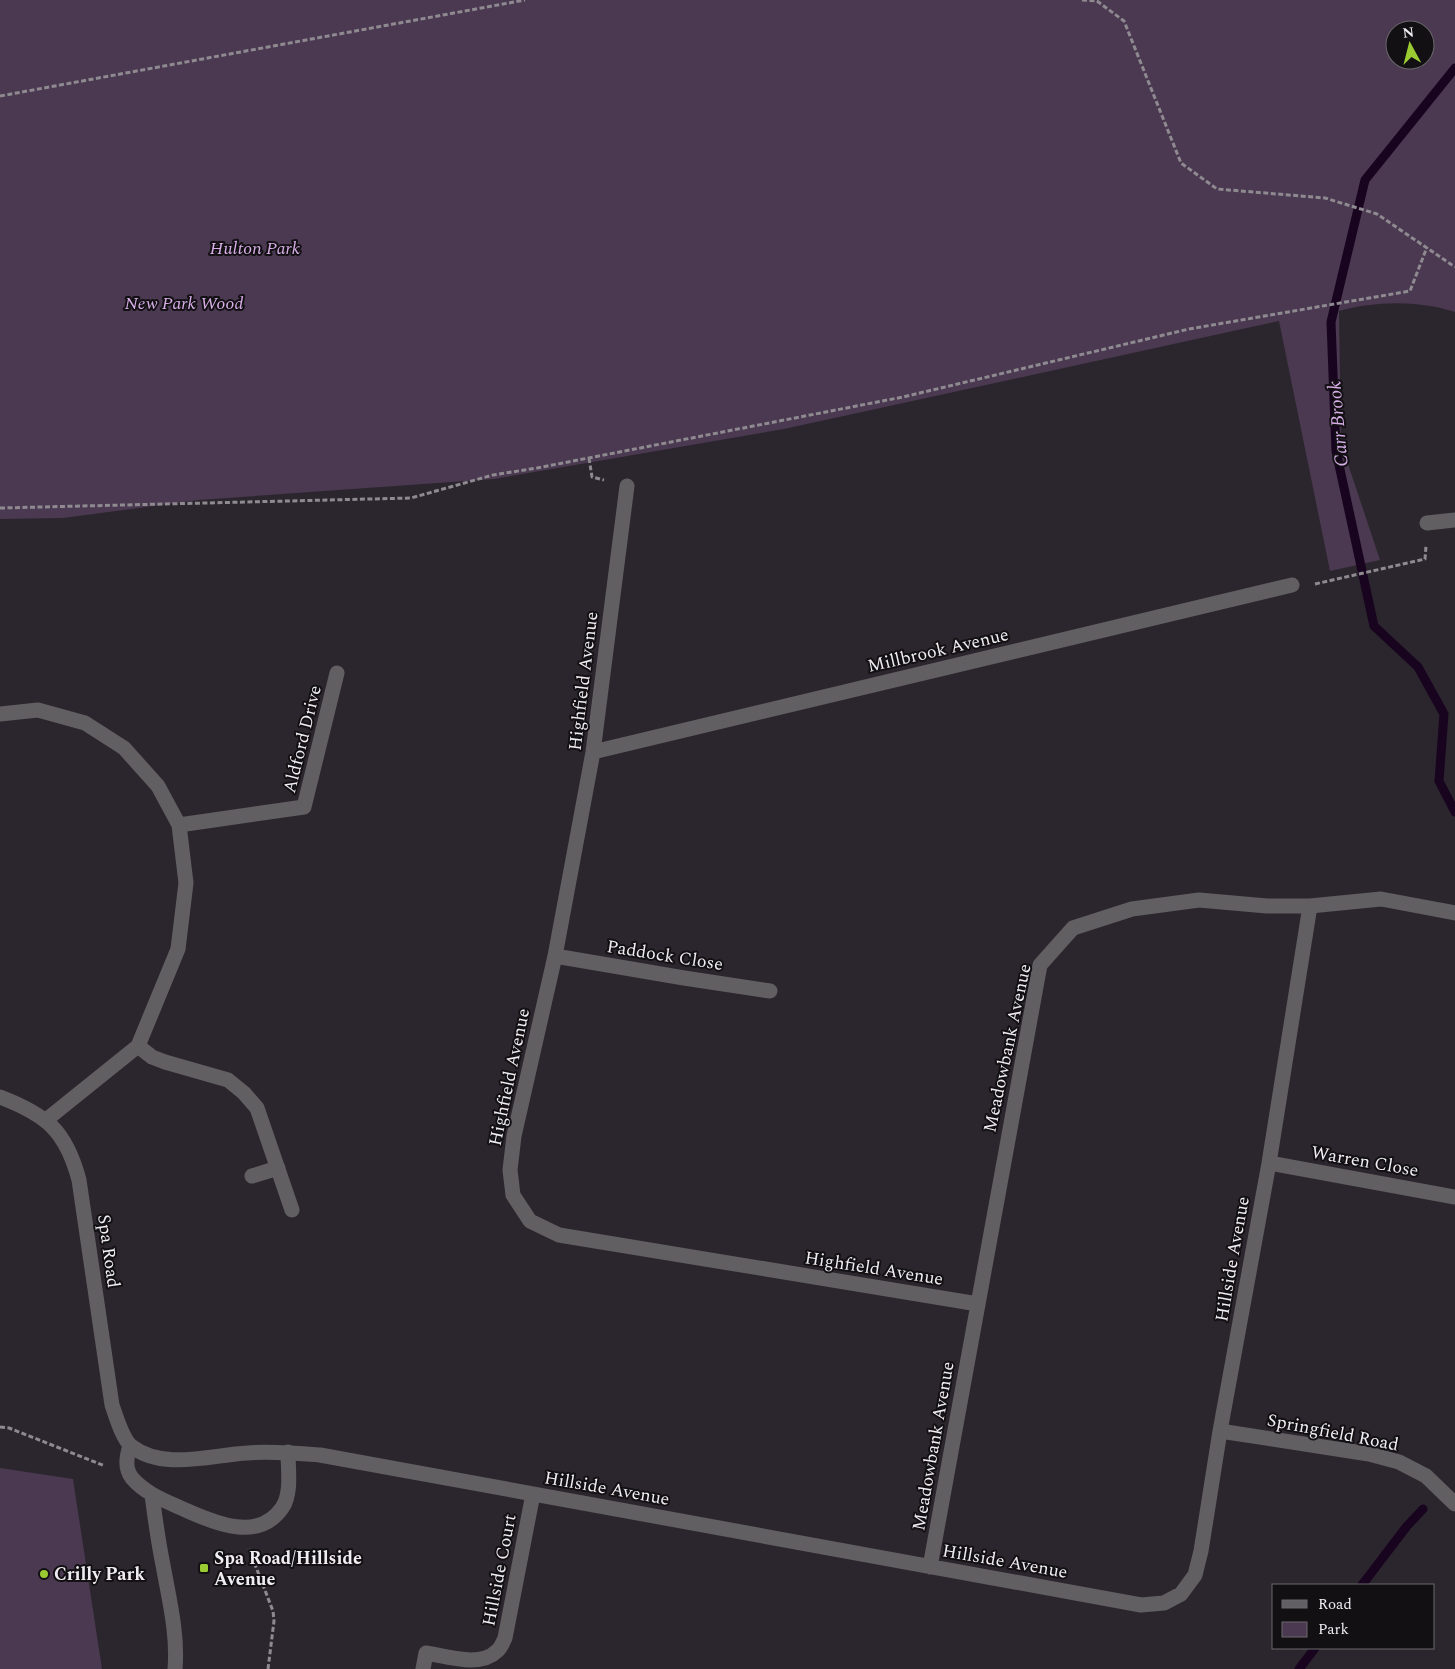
<svg xmlns="http://www.w3.org/2000/svg" width="1455" height="1669" font-family="Spectral,serif">
<style>
.green{fill:#4a3950;fill-rule:evenodd}
.lines{fill:none;stroke-linecap:round;stroke-linejoin:round}
.stream{stroke:#18041f;stroke-width:9}
.path{stroke:#8e8a90;stroke-width:3;stroke-dasharray:5 2.5;stroke-linecap:butt}
.lane{stroke:#615f62;stroke-width:15}
.street{stroke:#615f62;stroke-width:15}
.poi-dot{fill:#9bcb33;stroke:#121013;stroke-width:2}
.labels{text-anchor:middle;stroke-width:4;stroke-linejoin:round;paint-order:stroke}
.park-label{font-size:18px;font-style:italic;fill:#d7aee7;stroke:#121013}
.street-label{font-size:18px;fill:#f0edf2;stroke:#121013}
.poi-label{font-size:18px;font-weight:bold;fill:#f0edf2;stroke:#121013;text-anchor:start}
.water-label{font-size:19px;font-style:italic;fill:#d6ade7;stroke:#121013}
</style>
<rect width="100%" height="100%" fill="#2b262d"/>
<path class="green" d="M0,0H1455V312C1418,300 1375,301 1339,311L1341,443L1380,560L1330,571L1279,321L784,429L494,479L199,500L63,518L0,519ZM1395,30H1425V60H1395Z
M0,1468L73,1479L102,1669H0Z"/>
<g class="lines">
<path class="stream" d="M1455,68L1365,180L1331,322L1336,451L1374,626L1418,667L1444,714L1439,781L1455,812
M1362,1585L1407,1526L1423,1509
M1299,1669L1315,1648"/>
<path class="path" d="M1082,0L1097,1L1124,21L1181,163L1217,189L1325,198L1377,214L1455,267
M0,96L525,0
M589,458L592,477L604,480
M0,508L411,498L493,475L537,468L903,397L1189,329L1410,291L1427,247
M1315,584L1425,559L1426,546
M0,1427L9,1428L105,1466
M249,1549L273,1611L274,1621L268,1669"/>
<path class="lane" d="M130,1445C127,1456 124,1468 132,1478C145,1493 163,1500 181,1508C211,1521 257,1544 282,1508C292,1494 288,1469 288,1452
M152,1495C155,1518 158,1541 163,1565C169,1599 178,1634 175,1669"/>
<path class="street" d="M627,486L593,752L555,956L514,1136L510,1170L513,1195L530,1221L559,1235L978,1304
M1427,523L1455,520
M0,714L38,710L85,723L124,748L158,786L179,825L186,883L178,949L138,1046L46,1120
M593,752L1292,585
M179,825L304,807L337,673
M555,956L684,978L770,991
M138,1046L152,1057L165,1062L228,1080L244,1093L257,1108L292,1210
M0,1097C47,1115 66,1131 79,1180L112,1405C116,1416 122,1438 131,1446C163,1471 211,1455 247,1453C271,1451 295,1453 320,1455L1141,1605L1164,1603L1181,1594L1195,1575L1201,1551L1220,1431L1269,1163L1310,906
M1269,1163L1455,1197
M252,1176L278,1168
M1220,1431L1369,1454L1399,1462L1426,1476L1455,1504
M930,1567L1040,965L1073,928L1132,909L1199,900L1267,906H1310L1381,899L1455,913
M423,1669L426,1653C447,1656 480,1668 497,1651C501,1648 503,1642 505,1638L533,1494"/>
</g>
<g class="poi-dot">
<rect x="199" y="1563" width="10" height="10" rx="2.5"/>
<circle cx="44" cy="1574" r="5"/>
</g>
<g class="labels">
<g class="park-label">
<text x="255" y="254">Hulton Park</text>
<text x="184" y="309">New Park Wood</text>
</g>
<g class="street-label">
<text transform="translate(938 650) rotate(-13)" y="6">Millbrook Avenue</text>
<text transform="translate(583 681) rotate(-83)" y="6">Highfield Avenue</text>
<text transform="translate(302 739) rotate(-76)" y="6">Aldford Drive</text>
<text transform="translate(665 955) rotate(9)" y="6">Paddock Close</text>
<text transform="translate(1007 1048) rotate(-78)" y="6">Meadowbank Avenue</text>
<text transform="translate(509 1077) rotate(-78)" y="6">Highfield Avenue</text>
<text transform="translate(1365 1161) rotate(10)" y="6">Warren Close</text>
<text transform="translate(109 1251) rotate(82)" y="6">Spa Road</text>
<text transform="translate(1232 1259) rotate(-80)" y="6">Hillside Avenue</text>
<text transform="translate(874 1268) rotate(9)" y="6">Highfield Avenue</text>
<text transform="translate(1333 1432) rotate(11)" y="6">Springfield Road</text>
<text transform="translate(933 1446) rotate(-80)" y="6">Meadowbank Avenue</text>
<text transform="translate(607 1488) rotate(10)" y="6">Hillside Avenue</text>
<text transform="translate(1005 1561) rotate(10)" y="6">Hillside Avenue</text>
<text transform="translate(499 1570) rotate(-79)" y="6">Hillside Court</text>
</g>
<g class="poi-label">
<text x="214" y="1564">Spa Road/Hillside<tspan x="214" dy="21">Avenue</tspan></text>
<text x="54" y="1580">Crilly Park</text>
</g>
<g class="water-label">
<text transform="translate(1337 424) rotate(-95)" y="7">Carr Brook</text>
</g>
</g>
<rect x="1272" y="1584" width="162" height="65" fill="#121013" stroke="#6b686c"/>
<rect x="1282" y="1600" width="25" height="8" fill="#615f62" stroke="#6b686c"/>
<text x="1318" y="1609" font-size="15" fill="#f0edf2">Road</text>
<rect x="1282" y="1622" width="25" height="15" fill="#4a3950" stroke="#6b686c"/>
<text x="1318" y="1634" font-size="15" fill="#f0edf2">Park</text>
<g transform="translate(1410 45) rotate(353)"><circle r="24" fill="#121013" stroke="#6b686c"/>
<path d="M0-4L9 19L0 12L-9 19Z" fill="#9bcb33"/>
<text y="-8" font-size="14" font-weight="bold" text-anchor="middle" fill="#f0edf2">N</text>
</g>
</svg>
